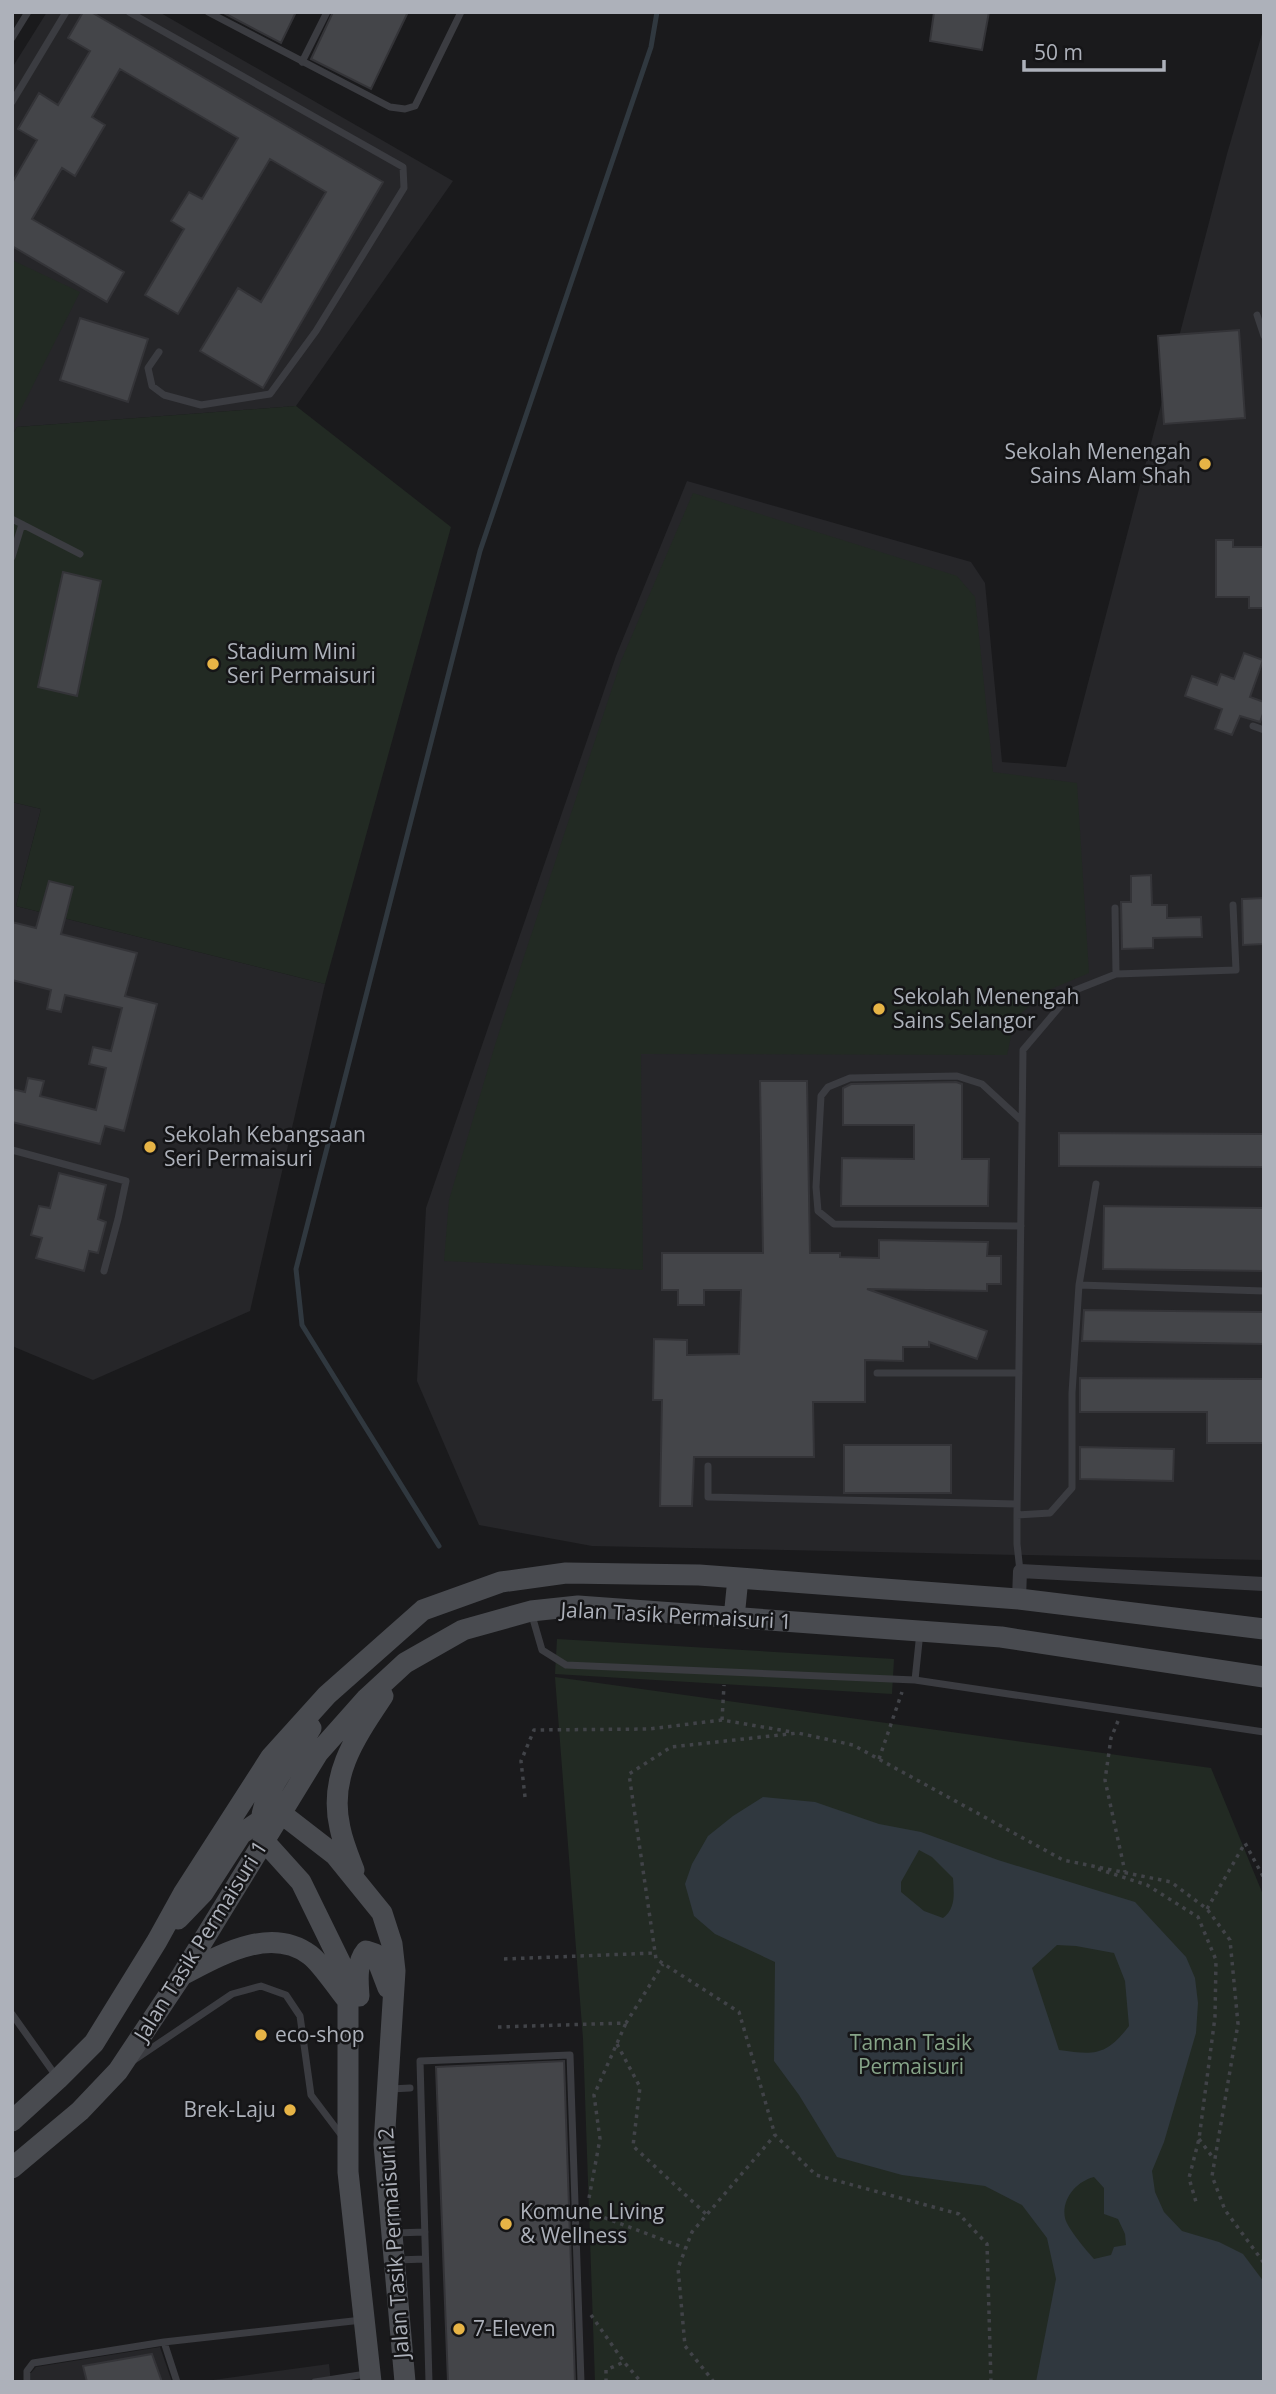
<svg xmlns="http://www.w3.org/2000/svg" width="1276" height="2394" font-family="'Open Sans',sans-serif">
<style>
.built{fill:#262629}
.green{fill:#222a23}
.water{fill:#30383f;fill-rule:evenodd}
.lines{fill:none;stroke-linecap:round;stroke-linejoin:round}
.stream{stroke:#30383f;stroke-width:5}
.building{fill:#444549;stroke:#343438;stroke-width:2}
.path{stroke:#414348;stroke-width:3.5;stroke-dasharray:3.5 5;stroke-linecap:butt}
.lane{stroke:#3b3c41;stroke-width:7}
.street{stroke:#3b3c41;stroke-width:14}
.secondary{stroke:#494b50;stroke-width:21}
.poi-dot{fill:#e7b446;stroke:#151517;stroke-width:2.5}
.labels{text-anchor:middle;stroke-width:5;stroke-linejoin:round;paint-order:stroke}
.poi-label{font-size:21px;fill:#adb1ba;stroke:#151517;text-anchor:start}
.street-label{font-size:21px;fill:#adb1ba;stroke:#151517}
.park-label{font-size:21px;fill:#86a488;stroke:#151517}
</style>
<rect width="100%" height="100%" fill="#1a1a1c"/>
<path class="built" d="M47,12H159L453,181L296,406L17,427L12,435V68Z
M1264,27V1560L592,1546L479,1525L417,1381L426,1208L616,656L687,481L971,562L985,583L1002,762L1066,767L1227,154Z
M12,802L41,809L16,906L325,984L250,1311L93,1380L12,1346Z
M160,2347L172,2382L31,2380V2373L36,2367Z
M329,2364L331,2382L206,2381Z"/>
<path class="green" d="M12,260L80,292L12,427Z
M296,406L451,527L325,984L16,906L41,809L12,802V435L17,427Z
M693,493L957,576L975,597L993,772L1077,783L1089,973L1051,989L1015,1018L1007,1055L641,1054L643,1270L444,1261L449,1200L495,1045L621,661Z
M557,1639L894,1659L892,1694L555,1674Z
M555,1677L1211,1768L1264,1897V2382H595L583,2039Z"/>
<path class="water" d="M763,1797L815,1802L879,1824L921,1832L998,1860L1135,1902L1186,1957L1195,1978L1198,2003L1196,2033L1164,2142L1152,2171L1155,2192L1164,2212L1182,2231L1219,2242L1243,2254L1264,2282V2382H1036L1056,2279L1047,2238L1022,2205L985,2186L902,2175L837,2157L799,2095L774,2061L775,1962L715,1934L694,1916L685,1884L692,1864L708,1836L733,1816ZM919,1850L932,1857L953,1878C954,1894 956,1908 943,1918L924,1911L901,1892V1882ZM1057,1945L1076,1946L1114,1953L1125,1981L1129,2026C1106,2056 1095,2055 1059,2050L1032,1968ZM1094,2177L1104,2188V2214L1118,2219L1125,2234L1126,2245L1114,2247L1111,2255L1094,2259C1087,2251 1067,2228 1065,2218C1061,2199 1077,2181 1094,2177Z"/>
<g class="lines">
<path class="stream" d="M439,1546L302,1325L296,1269L480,551L651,47L657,12"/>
</g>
<path class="building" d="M83,12H91L383,182L263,388L200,351L238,288L261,302L326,192L270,159L178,314L145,295L184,229L171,221L189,192L202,199L238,138L120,69L92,117L105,125L75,176L62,168L32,219L124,272L107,302L12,246V183L37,140L18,129L39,93L58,105L90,51L68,38Z
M222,12H296L281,43Z
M333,12H408L371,89L311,59Z
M934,12H989L982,50L930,41Z
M80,318L148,339L128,402L60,380Z
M1239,330L1245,418L1164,424L1158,336Z
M1216,540H1233V547H1264V608H1249V597H1216Z
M63,572L101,581L77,696L38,687Z
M1244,653L1263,660L1250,697L1264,702V711L1260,722L1240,716L1232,735L1215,729L1222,709L1185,696L1192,676L1217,685L1221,674L1234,679Z
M1151,875L1152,905H1167V918L1201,917L1202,937L1153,938V948L1122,949L1121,902H1131V876Z
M49,881L73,887L61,934L137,953L125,996L157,1004L124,1131L105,1126L100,1144L12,1122V1089L25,1092L28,1078L44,1081L40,1096L96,1110L106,1068L89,1064L93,1047L111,1051L122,1008L65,995L61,1012L47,1009L51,990L12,980V922L36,928Z
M1264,898V944L1243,945L1242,899Z
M760,1081H807L810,1253H840V1257L879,1258V1240L988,1242L987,1256H1001V1284H987V1291L867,1289L987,1331L977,1359L929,1342V1347H903V1361L865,1360V1402H813L814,1457H694L692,1506H660L662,1400H653L654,1339L687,1340V1355L739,1354L741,1290H704V1305H678V1290H662V1253H763Z
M956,1082L962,1084V1159H989L988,1206H841L842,1158L914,1159V1125H843V1088L851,1084Z
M1059,1133L1264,1134V1167L1059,1166Z
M59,1173L106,1185L98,1219L106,1222L98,1253L89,1251L84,1271L36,1258L42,1238L31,1235L39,1206L50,1208Z
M1104,1206L1264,1208V1271L1103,1269Z
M1084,1310L1264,1312V1344L1082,1341Z
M1080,1378L1264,1379V1443H1207V1412H1080Z
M844,1445H951V1493H844Z
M1080,1447L1174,1449L1173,1481L1080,1479Z
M564,2061L575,2382H448L436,2067Z
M152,2354L162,2382H87L83,2366Z"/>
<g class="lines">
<path class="path" d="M722,1720L724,1685
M1118,1721L1111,1738L1105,1780L1125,1872
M879,1759L902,1692
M525,1797L521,1761L534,1730L649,1729L722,1720L792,1732
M1098,1869L1147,1885L1198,1917L1216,1960L1215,2017L1199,2139L1189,2178L1196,2202
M1207,1909L1245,1843L1264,1878
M504,1959L655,1953
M498,2027L626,2023L663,1964
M617,2044L640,2087L633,2146L706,2214
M1199,2139L1214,2159
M589,2198L600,2139L594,2095L626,2023
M588,2219L600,2216L685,2248
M591,2315L624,2362L641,2382
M606,2382V2370L624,2362
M714,2382L685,2346L678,2268L692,2232L775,2135
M991,2382L987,2244L959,2214L816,2175L775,2135L739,2012L656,1959L629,1774L671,1747L798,1733L853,1745L1063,1860L1171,1882L1207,1909L1230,1940L1238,2024L1212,2176L1225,2210L1264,2263"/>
<path class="lane" d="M129,12L403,167L404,188L316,331L270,394L201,405L164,395L152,386L148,368L159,352
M208,12L390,107L405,109L415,106L461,12
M12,38L28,12
M302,62L327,12
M12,102L66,12
M1257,315L1264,336
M12,519L80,554
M12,557L22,524
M1253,726L1264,730
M1116,974L1236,970L1233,905
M12,1150L126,1181L118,1219L104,1271
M1021,1226L834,1224L818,1211L816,1187L821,1096L828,1087L850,1078L957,1076L982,1084L1022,1121
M1079,1285L1096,1184
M877,1373H1019
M708,1466V1497L1017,1504
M1017,1515L1050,1513L1072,1488V1393L1079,1285L1264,1291
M1020,1571L1017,1544V1515L1023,1050L1073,991L1116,974L1115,908
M531,1612L542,1650L566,1665L915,1680L1264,1732
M915,1680L920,1632
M12,2014L56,2076
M134,2060L232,1994L261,1986L286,1995L300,2016L311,2095L342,2136
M391,2089L410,2088
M395,2233L425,2232
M397,2260L425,2259
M164,2342L362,2320
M27,2382V2371L33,2363L164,2342L177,2382
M315,2382L366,2374
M429,2382L420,2061L570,2055L581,2382"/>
<path class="street" d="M1019,1599L1020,1571L1264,1584"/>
<path class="secondary" d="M734,1618L738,1578
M282,1814L335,1855L382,1913L392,1944L395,1971L384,2144L405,2382
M262,1829C256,1797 296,1755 311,1728
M264,1841L301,1882L346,1974L348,2001V2172L371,2382
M354,1870C349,1857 343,1843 340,1828C328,1776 355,1738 383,1696
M178,1919L203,1893L241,1834L260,1821L282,1814
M182,1975C219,1956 270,1925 310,1955C321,1963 338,1989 348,2001
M359,1996C358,1982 356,1963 366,1951L375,1954L388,1988
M12,2121L58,2079L94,2043L157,1941L183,1894L271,1757L327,1695L423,1610L501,1582L566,1573L699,1575L1019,1599L1264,1629
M12,2168L80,2111L118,2071L182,1975L318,1753L366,1699L405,1663L463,1630L531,1611L578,1606L1001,1637L1264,1677"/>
</g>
<g class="poi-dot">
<circle cx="1205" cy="464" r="7"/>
<circle cx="213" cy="664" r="7"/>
<circle cx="879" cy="1009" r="7"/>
<circle cx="150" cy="1147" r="7"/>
<circle cx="261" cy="2035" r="7"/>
<circle cx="290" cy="2110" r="7"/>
<circle cx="506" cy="2224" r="7"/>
<circle cx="459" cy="2329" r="7"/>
</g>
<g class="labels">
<g class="poi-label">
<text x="1191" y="459" text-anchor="end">Sekolah Menengah<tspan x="1191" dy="24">Sains Alam Shah</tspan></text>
<text x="227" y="659">Stadium Mini<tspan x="227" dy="24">Seri Permaisuri</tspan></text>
<text x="893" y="1004">Sekolah Menengah<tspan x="893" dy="24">Sains Selangor</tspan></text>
<text x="164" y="1142">Sekolah Kebangsaan<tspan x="164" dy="24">Seri Permaisuri</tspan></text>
<text x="275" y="2042">eco-shop</text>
<text x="276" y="2117" text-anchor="end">Brek-Laju</text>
<text x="520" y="2219">Komune Living<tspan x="520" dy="24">&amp; Wellness</tspan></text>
<text x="473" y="2336">7-Eleven</text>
</g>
<g class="street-label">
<text transform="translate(676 1616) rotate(3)" y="7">Jalan Tasik Permaisuri 1</text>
<text transform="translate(201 1941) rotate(-58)" y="7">Jalan Tasik Permaisuri 1</text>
<text transform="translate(394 2243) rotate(-94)" y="7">Jalan Tasik Permaisuri 2</text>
</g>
<g class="park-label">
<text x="911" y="2050">Taman Tasik<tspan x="911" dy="24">Permaisuri</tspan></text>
</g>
</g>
<rect width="1276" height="2394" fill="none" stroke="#adb1ba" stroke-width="28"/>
<path d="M1024 60v10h140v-10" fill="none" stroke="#adb1ba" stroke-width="3.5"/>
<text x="1034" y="60" font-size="21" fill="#adb1ba" stroke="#151517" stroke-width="5" paint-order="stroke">50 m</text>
</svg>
